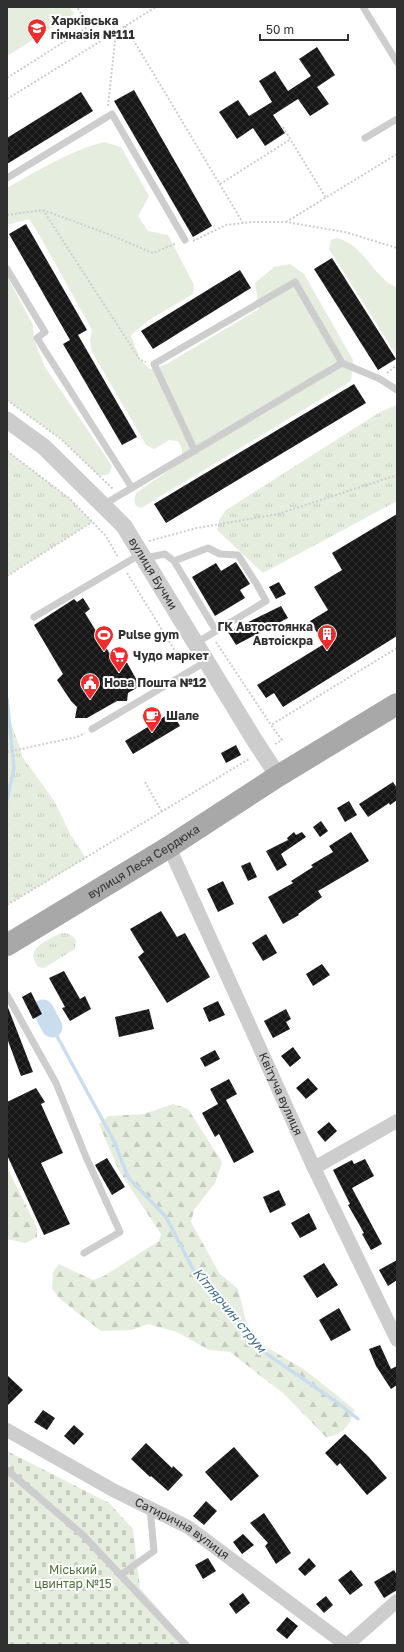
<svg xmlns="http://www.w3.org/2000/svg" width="404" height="1652" font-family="'Golos Text',sans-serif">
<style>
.grass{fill:url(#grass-tufts)}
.forest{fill:url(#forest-firs)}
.cemetery{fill:url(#cemetery-stones)}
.garden{fill:#e5eede}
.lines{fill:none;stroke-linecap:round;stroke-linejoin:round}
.stream{stroke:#caddee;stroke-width:3.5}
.river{stroke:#caddee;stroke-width:21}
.building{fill:url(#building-cross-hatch)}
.path{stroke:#cdcdcd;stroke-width:2;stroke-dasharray:2 2;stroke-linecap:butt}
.service{stroke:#cdcdcd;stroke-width:7}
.minor{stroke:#cdcdcd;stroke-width:14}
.tertiary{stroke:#cdcdcd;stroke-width:17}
.primary{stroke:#a8a8a8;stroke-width:22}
.labels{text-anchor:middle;stroke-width:4;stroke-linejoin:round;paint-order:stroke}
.poi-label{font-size:12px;font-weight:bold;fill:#303030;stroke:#fff;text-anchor:start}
.street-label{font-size:12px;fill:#303030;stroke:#fff}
.park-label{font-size:12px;fill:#4f6f3b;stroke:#fff}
.water-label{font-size:13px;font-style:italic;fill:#3a6c97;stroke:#fff}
</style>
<defs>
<pattern id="grass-tufts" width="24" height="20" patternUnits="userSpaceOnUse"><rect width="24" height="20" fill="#e5eede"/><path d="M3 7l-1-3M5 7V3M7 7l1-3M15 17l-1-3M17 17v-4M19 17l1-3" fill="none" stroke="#c5ccbf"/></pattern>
<pattern id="forest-firs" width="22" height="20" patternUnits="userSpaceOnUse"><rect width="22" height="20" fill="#e5eede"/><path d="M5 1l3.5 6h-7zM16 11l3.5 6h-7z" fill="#c5ccbf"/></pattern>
<pattern id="cemetery-stones" width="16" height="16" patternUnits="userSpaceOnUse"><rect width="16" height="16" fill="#e5eede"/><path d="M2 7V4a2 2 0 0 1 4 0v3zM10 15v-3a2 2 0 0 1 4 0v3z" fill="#c5ccbf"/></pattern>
<pattern id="building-cross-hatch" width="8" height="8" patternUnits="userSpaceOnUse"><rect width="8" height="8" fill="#171717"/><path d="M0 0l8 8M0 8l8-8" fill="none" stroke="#303030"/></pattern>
</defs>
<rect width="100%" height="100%" fill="#fff"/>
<path class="grass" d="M397,405V501L263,573L217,530L220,518L226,510L380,412Z
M7,451L70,499L92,522L7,576Z
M7,712L20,748L22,756L55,802L70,834L86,858L7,905Z
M61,933C69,933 71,934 76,940L75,949L44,968L38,967C24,948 46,941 61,933Z"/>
<path class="forest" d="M173,1104L188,1109L222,1162L215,1183L194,1210L191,1222L219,1273L238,1289L247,1325L263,1345L305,1370L355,1410C349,1426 343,1435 326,1437L284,1394L230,1352L209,1350L177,1332L148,1324L132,1330L101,1331L60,1299L52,1289L53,1272L59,1264L93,1280L104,1276L159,1241L161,1234L119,1171L99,1124L108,1116L144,1114Z
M7,1167L37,1228V1237L25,1243L7,1239Z"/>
<path class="cemetery" d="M7,1451L109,1503L133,1529L140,1588L190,1645H7Z"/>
<path class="garden" d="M7,7H70L74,14L7,56Z
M104,142L121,147L149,196L138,216L148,231L168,235L194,285L193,294L149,320L131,335L140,360L150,369L165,365L259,309L255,283L274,267L290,264L304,274L353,360L351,381L141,508C133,507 134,500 136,493L182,461V449L178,441L169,440L154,449L146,445L92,352L90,341L92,330L37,231L29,219L7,225V188C38,170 70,151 104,142Z
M337,238C361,245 367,264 384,279C387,283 393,285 397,288V356L329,249L331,240Z
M7,276L33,325L34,340L45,367L112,466L109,474L99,476L61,439L7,400Z"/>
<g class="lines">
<path class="stream" d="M7,699L14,768L7,800
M52,1027L114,1141L128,1177L166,1217L194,1271L222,1299L261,1350L338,1403L358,1419"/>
<path class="river" d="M43,1010L52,1027"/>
</g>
<path class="building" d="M317,47L335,75L317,87L329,104L310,116L298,99L273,115L285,133L265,146L253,128L237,139L219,112L238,100L249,116L272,102L259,81L275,71L288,91L311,76L299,59Z
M134,90L212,226L193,237L114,101Z
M81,92L93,111L7,164V138Z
M26,224L87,330L78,335L137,437L122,445L63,344L70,340L9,234Z
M332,258L396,359L378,370L314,269Z
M240,270L251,288L153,349L141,331Z
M354,384L366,403L166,523L154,504Z
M397,514V636L283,707L274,693L266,698L257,685L324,644L310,621L328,610L314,587L342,570L332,553Z
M236,562L250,584L240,590L245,598L215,616L192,577L216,563L221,571Z
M279,582L286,594L276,599L269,587Z
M83,598L90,609L85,613L110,654L120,650L140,686L128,693L127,701H117L87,718H75L77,707L71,701L57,680L63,674L34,625L74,599L77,602Z
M281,606L288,618L236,645L228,632Z
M172,712L180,726L133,754L125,741Z
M236,745L241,755L226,763L221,753Z
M393,782L397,788V800L390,805L389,803L368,817L359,804Z
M349,801L357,815L345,822L337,808Z
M321,821L328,831L320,837L313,827Z
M294,832L296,835L302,832L306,837L281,854L287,865L277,871L266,851L288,840L287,838Z
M351,832L369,861L318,891L322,897L298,914L299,915L283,924L268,897L293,883L291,881L313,867L311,865L333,852L329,846Z
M250,862L257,877L248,881L241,866Z
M223,881L234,904L218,912L207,889Z
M161,911L177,937L185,933L210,977L167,1003L138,957L144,952L130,929Z
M266,934L277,953L263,961L252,943Z
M322,964L330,975L313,986L306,974Z
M64,971L80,999L85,996L91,1009L70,1021L62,1008L65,1007L49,978Z
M31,992L42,1014L33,1019L22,997Z
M218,1001L225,1015L209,1022L203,1008Z
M7,1005L33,1072L21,1076L7,1038Z
M149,1009L154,1029L119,1037L115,1017Z
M286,1009L291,1019L286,1022L290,1029L273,1038L264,1021Z
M293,1047L301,1058L290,1067L281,1056Z
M215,1050L220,1059L205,1067L200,1058Z
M308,1078L318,1089L306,1099L296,1088Z
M229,1079L237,1094L226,1100L254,1152L234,1163L219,1134L215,1137L202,1113L218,1104L210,1089Z
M36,1088L45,1102L41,1104L63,1153L41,1163L70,1224L44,1235L7,1155V1102Z
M329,1122L337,1131L325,1142L317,1132Z
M107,1158L125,1187L112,1195L95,1165Z
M365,1159L374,1176L352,1188L382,1244L371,1250L362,1234L364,1233L348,1205L350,1204L333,1170L352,1160L354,1164Z
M279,1190L286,1205L270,1213L263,1197Z
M309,1213L317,1229L300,1238L291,1223Z
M397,1260V1280L388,1286L379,1270Z
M324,1263L338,1285L317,1298L303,1276Z
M339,1308L351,1330L331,1341L319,1320Z
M380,1345L391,1369L397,1366V1385L391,1389L376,1366L369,1349Z
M7,1375L23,1390L7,1406Z
M43,1410L55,1418L47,1430L34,1422Z
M74,1425L84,1434L74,1445L64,1436Z
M345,1434L368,1456L387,1478L367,1495L340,1463L337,1466L325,1453Z
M146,1443L172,1468L173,1466L183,1475L168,1491L151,1476L150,1477L131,1459Z
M234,1447L259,1476L231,1501L205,1472Z
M206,1501L217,1511L204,1525L193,1516Z
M264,1513L291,1553L276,1564L265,1546L268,1543L250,1523Z
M243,1534L254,1545L242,1554L233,1542Z
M208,1558L216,1571L203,1579L195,1565Z
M309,1558L316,1566L305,1576L298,1569Z
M351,1570L363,1585L350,1595L338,1580Z
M394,1570L397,1575V1590L384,1598L374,1582Z
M243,1593L250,1603L236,1614L229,1604Z
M326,1596L333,1605L324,1613L316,1604Z
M287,1617L298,1626L287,1639L276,1630Z"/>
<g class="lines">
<path class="path" d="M125,26L243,223
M7,78L89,26L77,7
M7,99L156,7
M108,106L116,32
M283,127L326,198
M220,184L291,139
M43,210L108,234L153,253L177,243
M7,215L43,210L140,360L146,362
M286,222L397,154
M193,241L226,225L252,222H286L345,232L397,248
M387,373L397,365
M7,400L61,439L113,489
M7,451L70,499L106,536L118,557
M149,541L197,528L278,514L397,475
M127,573L183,664
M7,576L92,522
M216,642L271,725
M275,744L282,740L271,725L397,648
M7,752L77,737L85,733
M145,782L162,812
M7,905L249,759"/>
<path class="service" d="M363,7L397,62
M365,138L397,119
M7,178L112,114L185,240
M7,269L45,332L37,338L132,488
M195,451L154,364L295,282L342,363L380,379L397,390
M103,505L342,363
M145,558L165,554L174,561L208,548L220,554L238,555L256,583L266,601L196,643
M174,561L216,631
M34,617L141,554
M92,729L207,661
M7,995L56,1083L86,1157L120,1232L84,1253
M7,1470L83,1535L186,1645
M122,1574L154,1551L150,1508"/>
<g class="minor">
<path id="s1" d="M169,847L314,1168L397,1340"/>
<path d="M314,1168L397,1121"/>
<path id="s2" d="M7,1430L113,1490L188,1527L346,1645"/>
<path d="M347,1645L397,1601"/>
</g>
<path class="tertiary" id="s3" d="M7,420L44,447L124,526L255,741L278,776"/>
<path class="primary" id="s4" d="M7,945L169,847L278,776L397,704"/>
</g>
<defs>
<g id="school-pin" transform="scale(1)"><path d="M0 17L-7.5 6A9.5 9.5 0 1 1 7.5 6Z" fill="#ed2d2d" stroke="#fff"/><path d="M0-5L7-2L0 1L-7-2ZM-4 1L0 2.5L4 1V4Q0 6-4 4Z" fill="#fff"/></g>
<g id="building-pin" transform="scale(1)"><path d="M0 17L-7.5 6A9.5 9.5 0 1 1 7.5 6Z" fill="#ed2d2d" stroke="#fff"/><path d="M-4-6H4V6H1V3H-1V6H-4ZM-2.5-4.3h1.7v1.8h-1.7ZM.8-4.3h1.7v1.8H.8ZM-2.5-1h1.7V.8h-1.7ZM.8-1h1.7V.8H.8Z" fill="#fff"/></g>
<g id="stadium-pin" transform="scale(1)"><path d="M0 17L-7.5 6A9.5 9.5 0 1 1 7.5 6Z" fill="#ed2d2d" stroke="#fff"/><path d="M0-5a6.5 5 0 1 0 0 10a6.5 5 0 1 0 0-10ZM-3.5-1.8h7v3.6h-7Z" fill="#fff"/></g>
<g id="supermarket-pin" transform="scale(1)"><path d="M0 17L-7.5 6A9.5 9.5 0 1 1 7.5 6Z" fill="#ed2d2d" stroke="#fff"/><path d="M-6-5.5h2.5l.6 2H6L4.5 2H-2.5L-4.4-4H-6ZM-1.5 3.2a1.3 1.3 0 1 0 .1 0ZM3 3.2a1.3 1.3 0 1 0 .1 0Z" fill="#fff"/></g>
<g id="civic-pin" transform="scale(1)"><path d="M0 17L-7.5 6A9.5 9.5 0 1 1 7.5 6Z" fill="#ed2d2d" stroke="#fff"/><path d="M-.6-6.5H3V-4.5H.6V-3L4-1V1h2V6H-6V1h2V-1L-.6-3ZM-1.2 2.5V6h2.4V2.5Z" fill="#fff"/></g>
<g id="cafe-pin" transform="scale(1)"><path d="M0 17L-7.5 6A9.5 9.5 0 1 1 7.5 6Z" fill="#ed2d2d" stroke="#fff"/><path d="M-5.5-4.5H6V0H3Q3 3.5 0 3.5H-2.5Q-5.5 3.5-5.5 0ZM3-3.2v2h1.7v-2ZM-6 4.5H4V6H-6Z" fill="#fff"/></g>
</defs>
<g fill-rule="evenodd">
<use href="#school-pin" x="37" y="28"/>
<use href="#building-pin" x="327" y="634"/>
<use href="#stadium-pin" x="104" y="635"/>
<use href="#supermarket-pin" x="119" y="656"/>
<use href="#civic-pin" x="90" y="683"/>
<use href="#cafe-pin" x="152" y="716"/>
</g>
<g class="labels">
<g class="poi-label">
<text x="51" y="25">Харківська<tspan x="51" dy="14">гімназія №111</tspan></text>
<text x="313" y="631" text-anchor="end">ГК Автостоянка<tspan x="313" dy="14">Автоіскра</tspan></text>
<text x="118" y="639">Pulse gym</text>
<text x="133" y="660">Чудо маркет</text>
<text x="104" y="687">Нова Пошта №12</text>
<text x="166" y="720">Шале</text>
</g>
<g class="street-label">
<text dy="4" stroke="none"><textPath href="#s3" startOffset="214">вулиця Бучми</textPath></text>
<text dy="4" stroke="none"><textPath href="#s4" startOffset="160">вулиця Леся Сердюка</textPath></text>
<text dy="4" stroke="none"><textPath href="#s1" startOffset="271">Квітуча вулиця</textPath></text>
<text dy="4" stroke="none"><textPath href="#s2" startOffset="201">Сатирична вулиця</textPath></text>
</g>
<g class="park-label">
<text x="73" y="1574">Міський<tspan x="73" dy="14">цвинтар №15</tspan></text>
</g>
<g class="water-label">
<text transform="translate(230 1310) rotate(50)" y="5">Кітлярчин струм</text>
</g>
</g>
<rect width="404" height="1652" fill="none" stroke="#303030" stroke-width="16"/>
<path d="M260 34v6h88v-6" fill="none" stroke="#303030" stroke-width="2"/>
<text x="266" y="34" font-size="12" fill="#303030" stroke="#ffffff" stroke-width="3" paint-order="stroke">50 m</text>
</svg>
